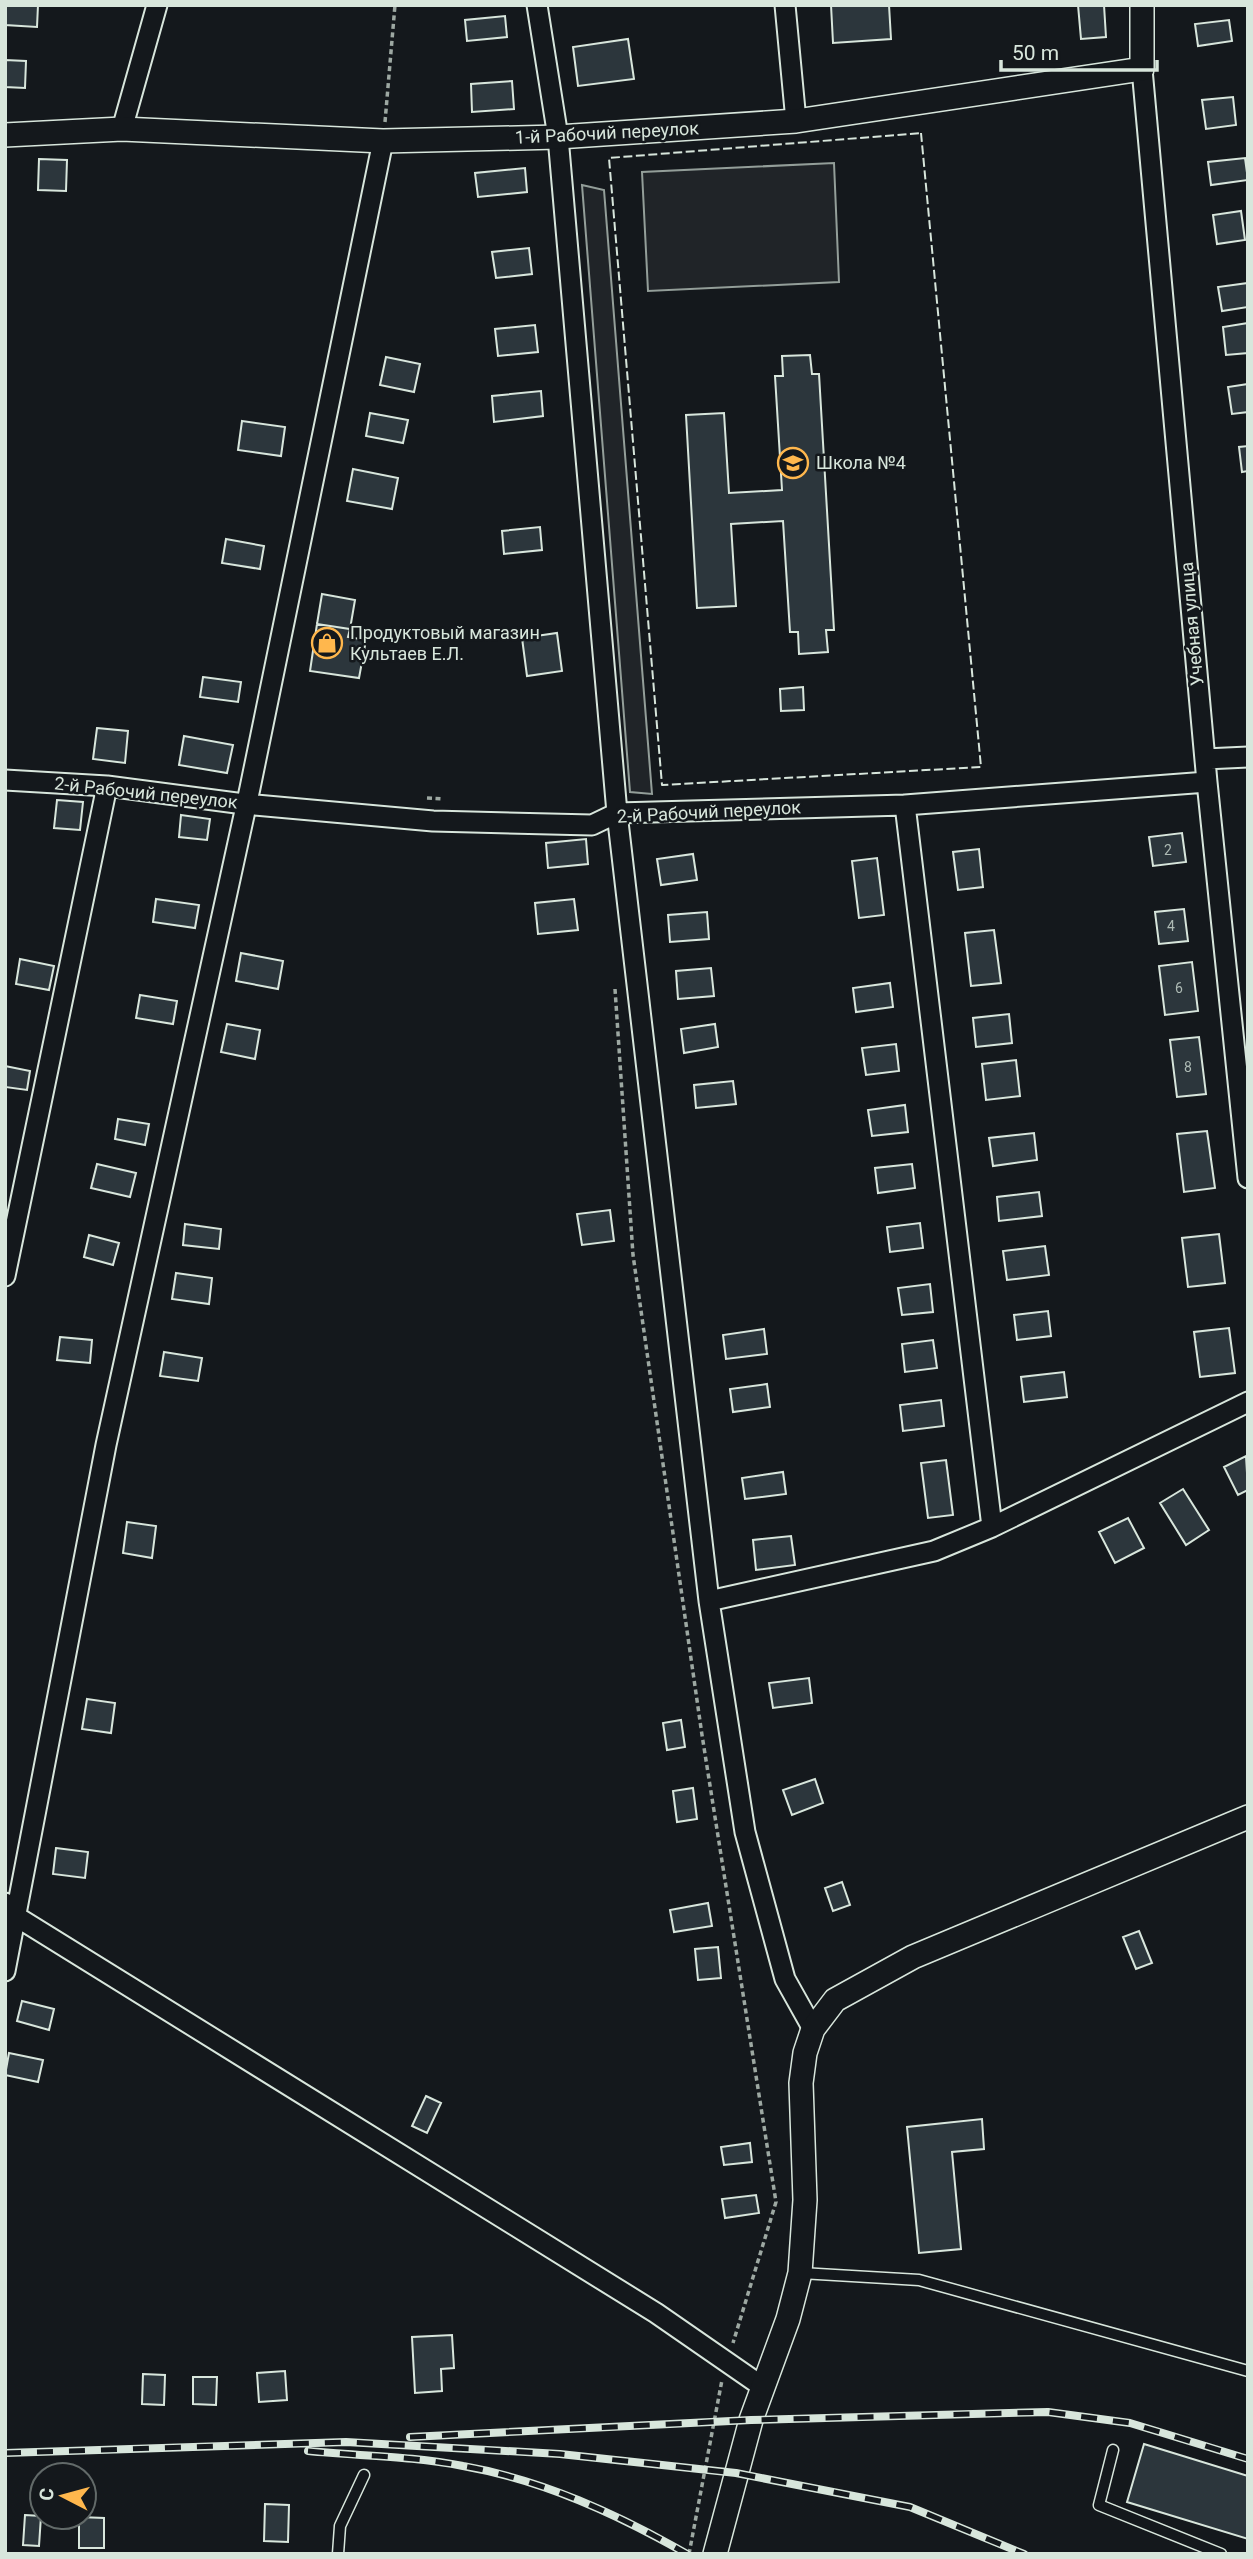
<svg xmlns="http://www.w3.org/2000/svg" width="1253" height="2559" font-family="Roboto,sans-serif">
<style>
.green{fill:#202428;stroke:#939e99;stroke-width:2}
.building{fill:#2c363c;stroke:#d8e6dc;stroke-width:2}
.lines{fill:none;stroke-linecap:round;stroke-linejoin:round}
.service-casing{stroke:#d8e6dc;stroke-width:13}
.minor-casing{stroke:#d8e6dc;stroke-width:23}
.tertiary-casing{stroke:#d8e6dc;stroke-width:26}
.path{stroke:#9da8a2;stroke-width:3.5;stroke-dasharray:5 3.5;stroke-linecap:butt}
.service{stroke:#14181c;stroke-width:10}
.minor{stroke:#14181c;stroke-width:19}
.tertiary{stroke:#14181c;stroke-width:23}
.rail-casing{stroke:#d8e6dc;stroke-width:8}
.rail{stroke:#14181c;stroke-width:5;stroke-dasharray:16;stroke-linecap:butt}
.fence{stroke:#d8e6dc;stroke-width:2;stroke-dasharray:9 3.5;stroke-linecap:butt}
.labels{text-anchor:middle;stroke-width:5;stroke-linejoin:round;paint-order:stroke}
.number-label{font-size:14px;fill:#adbab4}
.street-label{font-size:18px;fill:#d8e6dc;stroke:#14181c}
.poi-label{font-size:18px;fill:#d8e6dc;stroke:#14181c;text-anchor:start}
</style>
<rect width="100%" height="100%" fill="#14181c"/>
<path class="green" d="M834,163L839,282L648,291L642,172Z
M582,185L604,190L652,794L630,792Z"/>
<path class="building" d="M5,5H38L37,27L5,25Z
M831,5H889L891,39L833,43Z
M1078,5H1104L1106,37L1081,39Z
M505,16L507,37L467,41L465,20Z
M1229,20L1232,41L1198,46L1195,24Z
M628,39L634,79L578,86L573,47Z
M5,60L26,61L25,88L5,87Z
M512,81L514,109L472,112L471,84Z
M1233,97L1236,125L1206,129L1202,100Z
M1245,158L1248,180L1211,185L1208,162Z
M39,159L67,160L66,191L38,190Z
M525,168L527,192L478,197L475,173Z
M1241,211L1245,240L1217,244L1213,215Z
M529,248L532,274L496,278L492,252Z
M1248,283V307L1222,311L1218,287Z
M1248,323V353L1226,355L1223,327Z
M535,325L538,352L498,356L495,329Z
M810,355L812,374H819L834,630H826L828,652L799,654L798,632H790L783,521L731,524L736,606L697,608L686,415L724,413L729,493L782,490L775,376H783L782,356Z
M386,357L420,364L414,392L380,385Z
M1248,384V412L1232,414L1228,387Z
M541,391L543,416L494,422L492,396Z
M370,413L408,420L403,443L366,436Z
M242,421L285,427L281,456L238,450Z
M1248,446V471L1242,472L1239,447Z
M353,469L398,478L392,509L347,501Z
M540,527L542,550L504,554L502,531Z
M226,539L264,546L260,569L222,563Z
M322,594L355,600L350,629L317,624Z
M317,624L350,629L348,637L366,640L359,678L310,671Z
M557,633L562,671L527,676L522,638Z
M203,677L241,682L238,702L200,697Z
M803,687L804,710L781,711L780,689Z
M97,728L128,731L125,763L93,759Z
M184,736L233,745L227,773L179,765Z
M57,800L83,802L80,830L54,828Z
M181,815L210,819L207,840L179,837Z
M1182,833L1186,862L1153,866L1149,837Z
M586,839L588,864L548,868L546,843Z
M979,849L983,887L958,890L953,852Z
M693,854L697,880L661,885L657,859Z
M877,858L884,915L859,918L852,861Z
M156,899L199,905L195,928L153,922Z
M574,899L578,930L538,934L535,903Z
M1184,909L1188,941L1159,944L1155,912Z
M707,912L709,939L670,942L668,915Z
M994,930L1001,983L971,986L965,933Z
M241,953L283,961L278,989L236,981Z
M20,959L54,966L49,990L16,984Z
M1192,962L1198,1011L1165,1015L1159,966Z
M711,968L714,996L678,999L676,971Z
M890,983L893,1007L856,1012L853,988Z
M140,995L177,1001L173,1024L136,1018Z
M1009,1014L1012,1043L976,1047L973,1018Z
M227,1024L260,1030L255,1059L221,1052Z
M715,1024L718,1047L684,1053L681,1029Z
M1199,1037L1206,1094L1177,1097L1170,1040Z
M896,1044L899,1071L866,1075L862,1048Z
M1016,1060L1020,1096L986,1100L982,1064Z
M5,1066L30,1071L27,1090L5,1087Z
M733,1081L736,1104L696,1108L694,1085Z
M905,1105L908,1132L872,1136L868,1110Z
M118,1119L149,1124L145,1145L115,1139Z
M1207,1131L1215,1188L1184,1192L1177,1134Z
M1034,1133L1037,1160L993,1166L989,1138Z
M97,1164L136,1173L130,1197L91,1188Z
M912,1164L915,1188L878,1193L875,1168Z
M1039,1192L1042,1216L999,1221L997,1197Z
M610,1210L614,1241L582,1245L577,1214Z
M920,1223L923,1248L890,1252L887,1227Z
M185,1224L221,1229L219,1249L183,1245Z
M1219,1234L1225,1283L1188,1287L1182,1238Z
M89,1235L119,1243L113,1265L84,1257Z
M1045,1246L1049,1275L1007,1280L1003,1251Z
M176,1273L212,1278L209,1304L172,1299Z
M930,1284L933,1312L902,1315L898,1288Z
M1048,1311L1051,1336L1017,1340L1014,1315Z
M1229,1328L1235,1373L1200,1377L1194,1332Z
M764,1329L767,1354L726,1359L723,1335Z
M60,1337L92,1340L90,1363L57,1360Z
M933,1340L937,1368L905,1372L902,1344Z
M164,1352L202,1358L198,1381L160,1376Z
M1064,1372L1067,1397L1024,1402L1021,1377Z
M767,1384L770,1407L733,1412L730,1389Z
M941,1400L944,1426L903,1431L900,1405Z
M1246,1456L1248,1490L1238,1495L1224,1467Z
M946,1460L953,1515L928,1518L921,1463Z
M783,1472L786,1494L745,1499L742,1478Z
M1183,1489L1209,1530L1186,1545L1160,1503Z
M1128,1518L1144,1548L1115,1563L1099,1532Z
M127,1522L156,1526L152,1558L123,1553Z
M791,1536L795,1565L756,1570L753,1540Z
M809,1678L812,1703L773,1708L769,1683Z
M87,1699L115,1703L111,1733L82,1729Z
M681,1720L685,1747L667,1750L663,1723Z
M815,1779L823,1803L792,1815L783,1790Z
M693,1788L697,1819L677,1822L673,1791Z
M56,1848L88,1852L85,1878L53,1874Z
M842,1882L850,1905L833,1911L825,1888Z
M708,1903L712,1926L674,1932L670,1910Z
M1139,1931L1152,1963L1136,1969L1123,1937Z
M718,1947L721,1978L698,1980L695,1949Z
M22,2001L54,2009L49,2030L17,2021Z
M9,2053L43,2060L38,2082L5,2075Z
M426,2096L441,2103L427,2133L412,2126Z
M982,2119L984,2149L952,2152L961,2249L919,2253L907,2127Z
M750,2143L752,2162L724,2165L721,2147Z
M756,2195L759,2213L725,2218L722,2199Z
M452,2335L454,2368L441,2369L442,2391L415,2393L412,2337Z
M285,2371L287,2400L259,2402L257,2373Z
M143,2374L165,2375L164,2405L142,2404Z
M193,2377H217L216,2405L193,2404Z
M1144,2444L1248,2476V2539L1127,2502Z
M265,2504L289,2505L288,2542L264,2541Z
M25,2515L41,2516L39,2546L23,2545Z
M79,2517L104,2518V2548H79Z"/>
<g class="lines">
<g class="service-casing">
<path id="service" d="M801,2273L919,2280L1248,2371
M1113,2450L1099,2505L1221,2554
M338,2554L340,2526L364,2475"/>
</g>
<g class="minor-casing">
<path id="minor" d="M537,5L558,137L617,813L709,1601L745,1832L785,1979L813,2029
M785,5L796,121
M1142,69L1207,782L1248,1178
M122,129L157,5
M1205,759L1248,757
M5,780L107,786L244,804L433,821L592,825L617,813L905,805L1207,782
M905,805L992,1527
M5,1276L107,786
M709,1601L934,1551L992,1527L1248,1402
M5,1903L17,1917L656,2313L763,2387
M5,1971L106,1445L250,788L383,141"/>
</g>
<g class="tertiary-casing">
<path id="tertiary" d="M5,135L122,129L383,141L558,137L796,121L1142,69V5
M715,2554L751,2420L788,2319L800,2273L805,2200L801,2083L805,2053L813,2029L835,2000L913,1957L1248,1817"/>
</g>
<path class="path" d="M385,122L395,5
M427,798L443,799
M615,989L633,1255L702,1735L776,2202L733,2343
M689,2554L722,2380"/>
<use href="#service" class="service"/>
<use href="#minor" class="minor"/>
<use href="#tertiary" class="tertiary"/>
<g class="rail-casing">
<path id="rail" d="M410,2437L751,2420L1048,2412L1130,2423L1248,2459
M308,2451C359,2456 413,2456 463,2466C543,2480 617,2514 687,2554
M5,2453L346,2442L560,2454L736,2473L910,2507L1024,2554"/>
</g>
<use href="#rail" class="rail"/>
<path class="fence" d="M921,133L981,767L662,785L609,158Z"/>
</g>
<defs>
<g id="school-ring" transform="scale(1.575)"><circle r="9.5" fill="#14181c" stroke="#ffb74d" stroke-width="1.5"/><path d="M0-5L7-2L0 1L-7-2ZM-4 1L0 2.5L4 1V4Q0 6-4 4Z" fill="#ffb74d"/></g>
<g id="shop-ring" transform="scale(1.575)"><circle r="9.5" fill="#14181c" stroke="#ffb74d" stroke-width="1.5"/><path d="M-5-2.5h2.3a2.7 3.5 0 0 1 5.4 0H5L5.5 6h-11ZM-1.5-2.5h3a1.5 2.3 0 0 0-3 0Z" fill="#ffb74d"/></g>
</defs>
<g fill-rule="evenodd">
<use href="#school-ring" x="793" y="463"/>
<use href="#shop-ring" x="327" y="643"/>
</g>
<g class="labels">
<g class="number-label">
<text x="1168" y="855">2</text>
<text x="1171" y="931">4</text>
<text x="1179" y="993">6</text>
<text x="1188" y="1072">8</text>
</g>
<g class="street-label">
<text transform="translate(607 133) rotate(-3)" y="6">1-й Рабочий переулок</text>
<text transform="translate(1192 624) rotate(-95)" y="6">Учебная улица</text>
<text transform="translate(146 793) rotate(6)" y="6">2-й Рабочий переулок</text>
<text transform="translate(709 812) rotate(-3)" y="6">2-й Рабочий переулок</text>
</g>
<g class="poi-label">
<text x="816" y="469">Школа №4</text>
<text x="350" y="639">Продуктовый магазин<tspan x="350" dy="21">Культаев Е.Л.</tspan></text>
</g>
</g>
<rect width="1253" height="2559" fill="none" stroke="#d8e6dc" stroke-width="14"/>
<g transform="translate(63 2496) rotate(276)"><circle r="33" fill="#14181c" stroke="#626a69" stroke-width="2"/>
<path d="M0-5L12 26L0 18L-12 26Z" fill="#ffb74d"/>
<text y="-10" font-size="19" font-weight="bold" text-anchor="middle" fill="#d8e6dc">С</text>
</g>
<path d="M1001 60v10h156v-10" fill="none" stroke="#d8e6dc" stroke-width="3.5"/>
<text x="1012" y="60" font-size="21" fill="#d8e6dc" stroke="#14181c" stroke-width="5" paint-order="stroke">50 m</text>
</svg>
